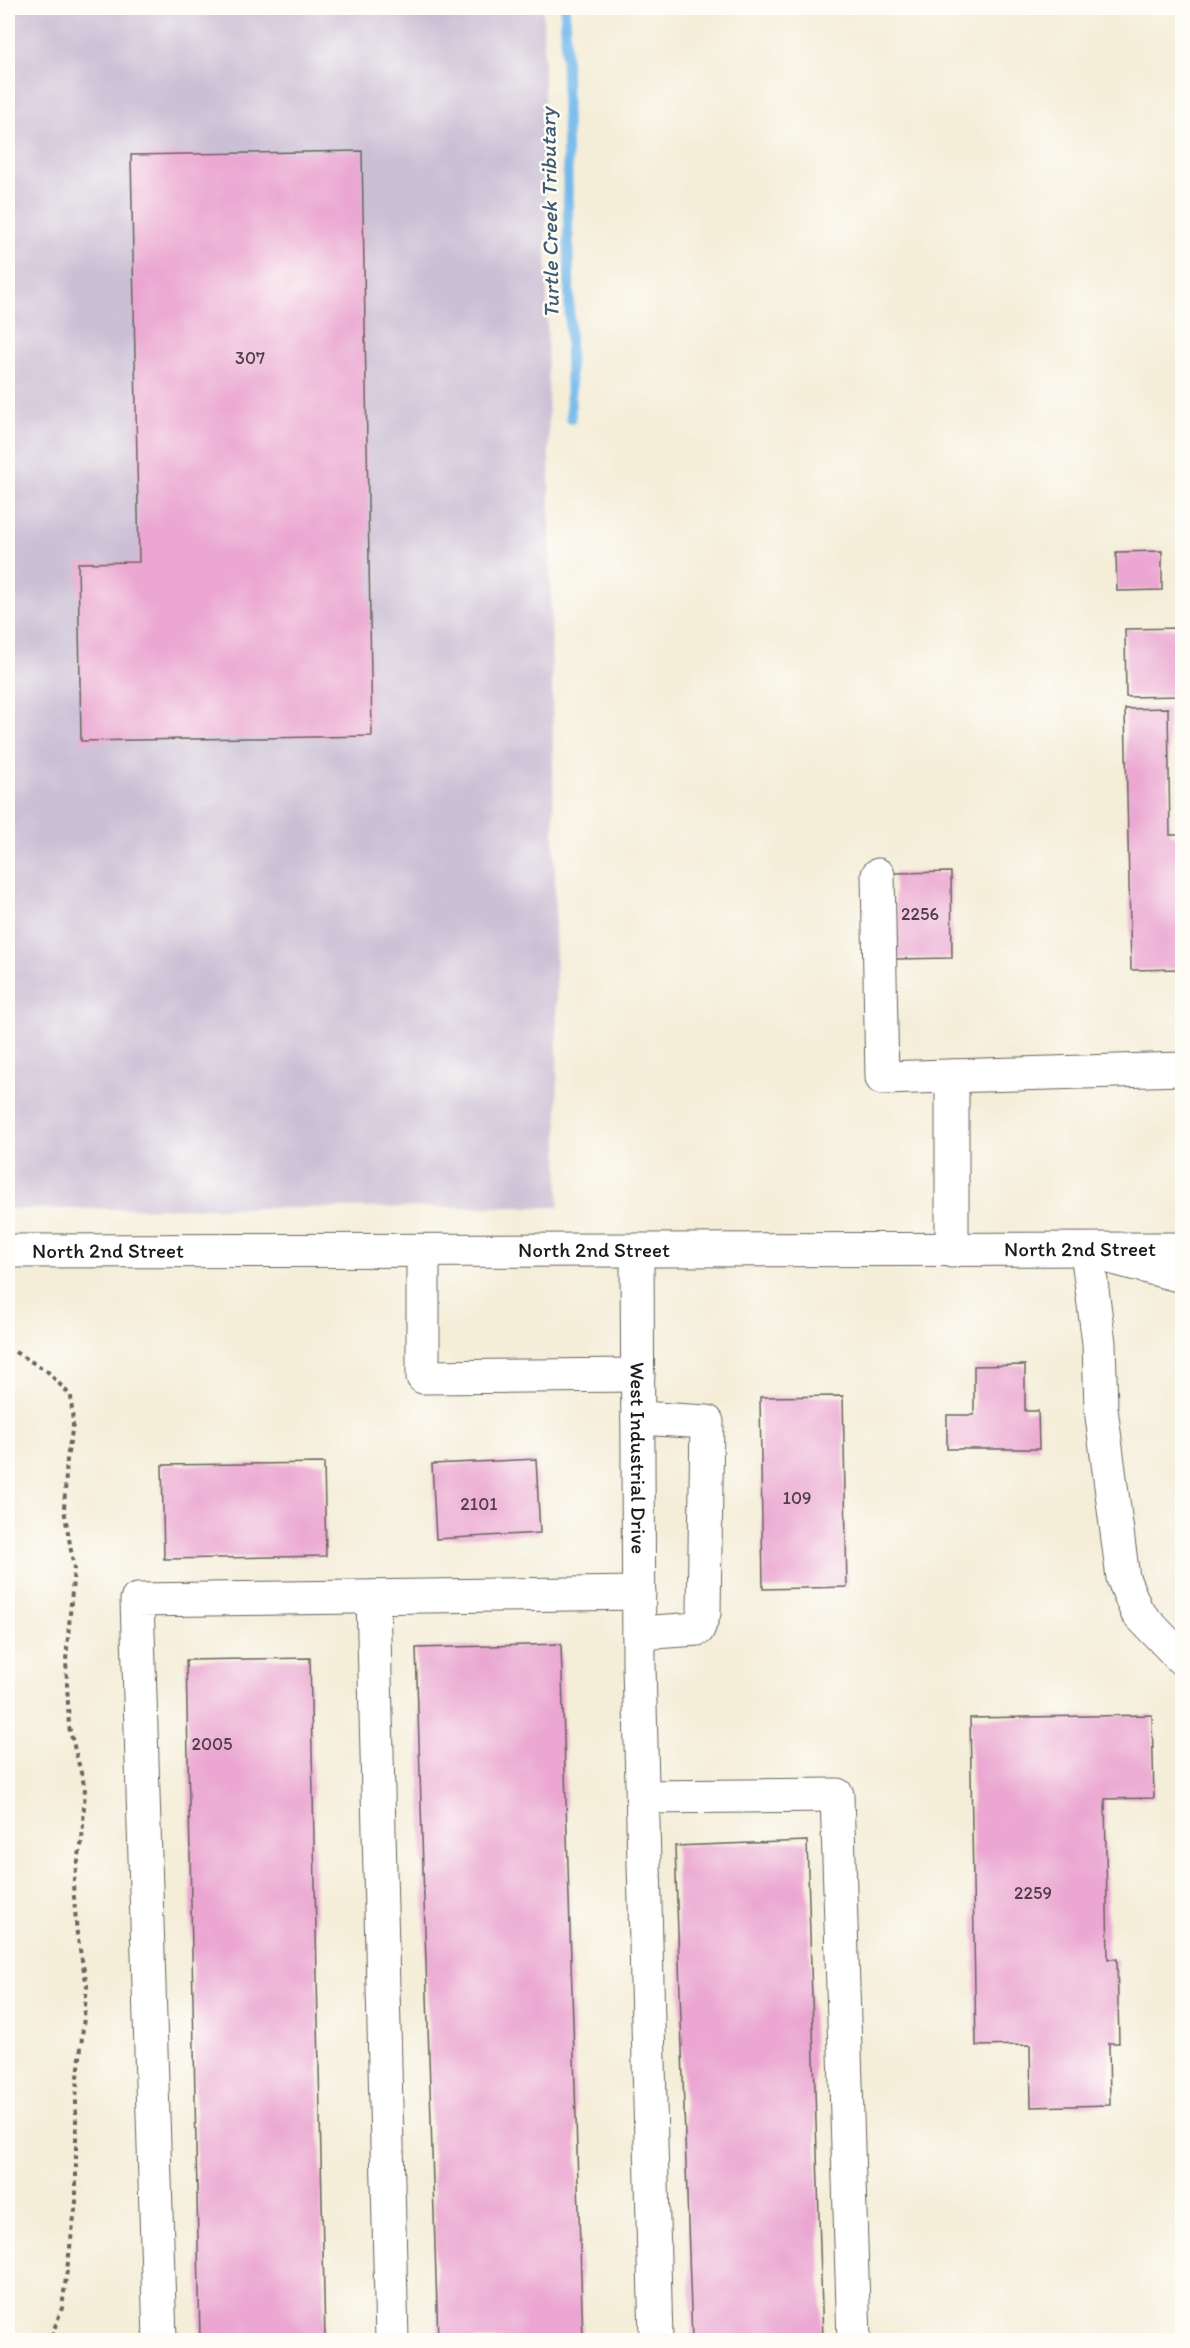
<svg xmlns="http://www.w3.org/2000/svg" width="1190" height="2348" font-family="Itim,sans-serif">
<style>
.industrial{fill:#cbbfd5}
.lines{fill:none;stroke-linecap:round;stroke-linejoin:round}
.stream{stroke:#75b9eb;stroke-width:10}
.building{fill:#eba7d2}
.minor-casing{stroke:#68655e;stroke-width:35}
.major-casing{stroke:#68655e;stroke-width:35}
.path{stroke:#68655e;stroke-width:4;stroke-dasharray:4.5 4.5;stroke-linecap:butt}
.minor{stroke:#fff;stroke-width:33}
.major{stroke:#fff;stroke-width:33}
.labels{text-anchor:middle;stroke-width:5;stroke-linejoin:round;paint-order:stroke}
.number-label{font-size:18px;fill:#503f4a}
.street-label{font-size:21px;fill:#1c1c1c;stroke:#fdfcf7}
.water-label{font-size:22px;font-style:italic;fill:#405b6f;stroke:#fdfcf7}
</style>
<rect width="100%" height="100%" fill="#fdfcf7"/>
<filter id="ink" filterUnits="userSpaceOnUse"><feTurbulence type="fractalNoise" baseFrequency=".0167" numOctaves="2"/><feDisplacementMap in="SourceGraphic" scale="12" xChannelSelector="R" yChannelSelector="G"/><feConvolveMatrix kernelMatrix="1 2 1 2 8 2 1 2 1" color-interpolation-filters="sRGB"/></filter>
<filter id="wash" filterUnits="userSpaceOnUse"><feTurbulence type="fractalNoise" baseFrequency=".008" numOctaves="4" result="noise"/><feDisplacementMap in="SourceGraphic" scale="24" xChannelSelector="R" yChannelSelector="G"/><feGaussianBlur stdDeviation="1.35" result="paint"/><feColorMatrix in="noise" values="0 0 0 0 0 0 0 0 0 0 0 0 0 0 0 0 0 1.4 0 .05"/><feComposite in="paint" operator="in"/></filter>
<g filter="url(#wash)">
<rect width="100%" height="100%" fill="#f4edd8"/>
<path class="industrial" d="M8,8H543L559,1207L8,1209Z"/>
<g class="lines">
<path class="stream" d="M565,8L571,419"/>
</g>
<g id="blocks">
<path class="building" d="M362,151L372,736L81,741L78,563L139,562L131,155Z
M1162,551V590L1117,591L1116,552Z
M1182,628V696L1126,697L1125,629Z
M1168,708L1170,835H1182V969L1131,970L1125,709Z
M951,872L952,958L896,959L894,873Z
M1025,1365V1411H1038L1039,1449H947V1415H974V1366Z
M843,1396L847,1587L763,1589L760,1397Z
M536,1459L540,1533L436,1539L432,1464Z
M324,1463L326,1556L164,1559L162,1465Z
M561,1644L583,2340H438L416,1648Z
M310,1658L325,2340H200L186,1660Z
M1152,1715L1154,1798L1105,1799L1108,1959H1117L1119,2043H1109L1110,2105L1031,2107L1030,2045L976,2046L970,1718Z
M807,1841L823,2340H692L675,1846Z"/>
</g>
</g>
<g filter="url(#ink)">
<use href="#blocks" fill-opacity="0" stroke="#68655e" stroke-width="1.5"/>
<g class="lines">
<g class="minor-casing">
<g id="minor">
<path d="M878,875L882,1078L1182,1069"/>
<path d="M952,1076V1251"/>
<path d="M423,1251V1377L638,1375"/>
<path id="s1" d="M637,1251L639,1665L656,2340"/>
<path d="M1182,1276L1087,1251L1099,1343L1101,1409L1123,1578L1137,1612L1182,1659"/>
<path d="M638,1418L707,1422L704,1613L698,1629L639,1633"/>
<path d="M373,1597L392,2340"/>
<path d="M643,1797L837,1795L854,2340"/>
<path d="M160,2340L137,1600L639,1593"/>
</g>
</g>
<g class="major-casing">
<g id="major">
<path id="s2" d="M8,1251L1182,1249"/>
</g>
</g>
<path class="path" d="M15,1352L47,1371L71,1396L73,1426L67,1458L64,1509L74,1568L66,1660L69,1727L85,1788L82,1841L73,1885L77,1934L87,1986L76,2098V2202L62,2308L50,2340"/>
<use href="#minor" class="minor"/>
<use href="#major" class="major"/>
</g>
</g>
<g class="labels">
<g class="number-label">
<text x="250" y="364">307</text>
<text x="920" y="920">2256</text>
<text x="797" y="1504">109</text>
<text x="479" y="1510">2101</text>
<text x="212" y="1750">2005</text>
<text x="1033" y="1899">2259</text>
</g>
<g class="street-label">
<text dy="7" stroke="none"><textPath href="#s2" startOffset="1072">North 2nd Street</textPath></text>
<text dy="7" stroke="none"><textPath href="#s2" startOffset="100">North 2nd Street</textPath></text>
<text dy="7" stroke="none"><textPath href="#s2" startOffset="586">North 2nd Street</textPath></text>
<text dy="7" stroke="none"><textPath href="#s1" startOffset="207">West Industrial Drive</textPath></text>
</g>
<g class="water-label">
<text transform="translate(549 213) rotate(-91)" y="8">Turtle Creek Tributary</text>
</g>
</g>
<rect width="1190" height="2348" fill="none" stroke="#fdfcf7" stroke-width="30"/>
</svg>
